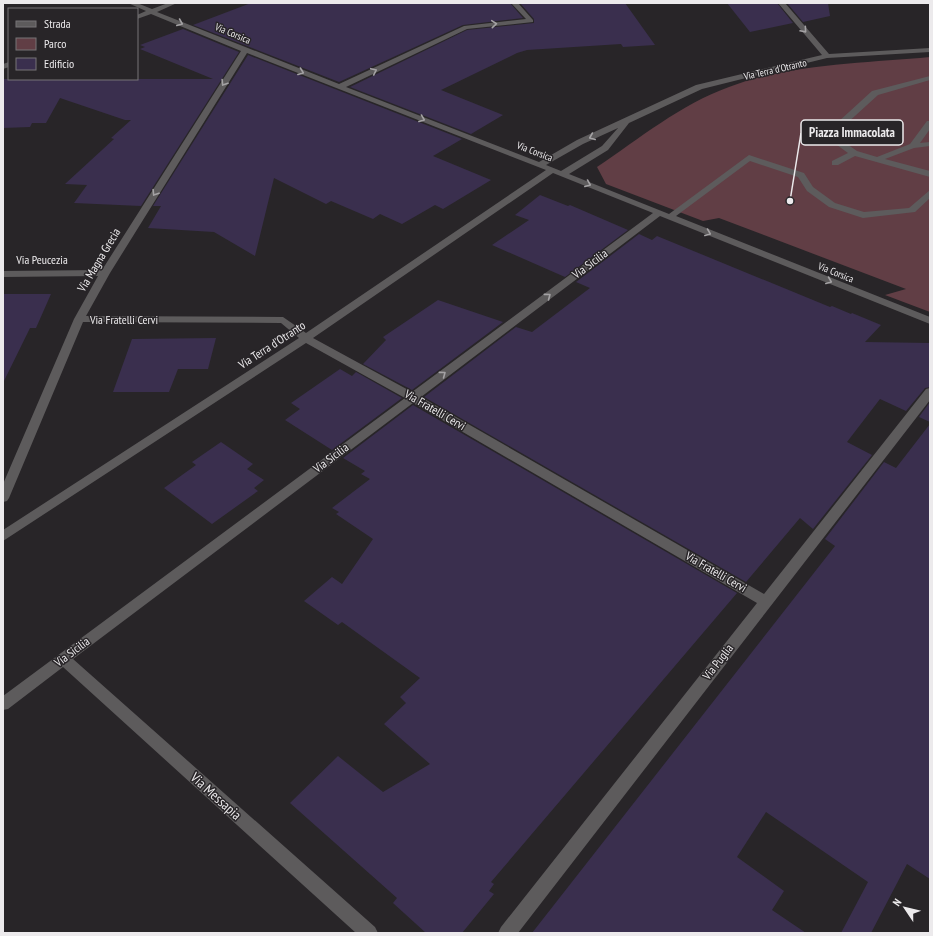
<svg xmlns="http://www.w3.org/2000/svg" width="933" height="936" font-family="'PT Sans Narrow',sans-serif">
<style>
.green{fill:#613e45}
.building{fill:#3a2f4e}
.lines{fill:none;stroke-linecap:round;stroke-linejoin:round}
.minor{fill:#5d5b5c;fill-rule:evenodd}
.oneway{stroke:#a4a2a4}
.labels{text-anchor:middle;stroke-width:3;stroke-linejoin:round;paint-order:stroke}
.far-street-label{font-size:10px;fill:#eceaec;stroke:#282528}
.street-label{font-size:12px;fill:#eceaec;stroke:#282528}
.near-street-label{font-size:14px;fill:#eceaec;stroke:#282528}
.leader{fill:none;stroke:#eceaec;stroke-width:1.5}
.callout-dot{fill:#eceaec;stroke:#282528;stroke-width:1.5}
.callout{fill:#282528;stroke:#eceaec;stroke-width:1.5}
.callout-label{font-size:13px;text-anchor:middle;font-weight:bold;fill:#eceaec}
</style>
<rect width="100%" height="100%" fill="#282528"/>
<path class="green" d="M930,57V312L885,295L906,289L719,218L703,221L606,184L597,167C639,139 681,104 729,87C789,64 866,63 930,57Z"/>
<path class="building" d="M251,3H510L523,18L463,25L339,82L193,25Z
M520,3H625L655,45L623,47L621,44L527,50L517,53L441,90L503,115L471,134L350,87L467,30L534,23V19Z
M727,3H777L793,23L750,32Z
M787,3H828L830,16L803,22Z
M183,29L239,52L141,206L74,203L87,185L65,184L114,139L111,138L131,120H125L60,98L46,123H32L30,127L3,128V79H213L140,49L145,47L140,45Z
M248,55L462,139L433,156L491,180L443,209L435,205L402,224L380,214L373,219L331,201L326,204L274,178L255,256L214,232L148,228L161,206H153Z
M540,195L568,206L570,205L628,230L565,277L492,245L529,220L515,215Z
M639,234L652,240L657,236L830,307L832,306L851,314L852,313L881,325L865,342L930,343V387L925,388L906,411L880,399L847,442L872,455L813,529L800,518L746,582L424,397L516,327L532,332L590,288L576,282Z
M3,294H51L36,328H30L3,383Z
M438,300L503,322L412,390L363,364L386,340L383,337Z
M216,338L208,369H178L169,392H113L132,339Z
M340,369L352,376L356,372L402,398L332,450L285,420L300,409L291,403Z
M930,402V422L919,417Z
M413,405L737,593L491,882L494,884L489,891L494,894L462,933H426L393,903L397,898L290,803L338,756L383,792L430,764L384,724L406,703L400,697L420,678L342,622L338,625L304,601L332,577L342,584L373,539L336,514L339,512L332,508L370,479L361,474L365,471L343,458Z
M930,424V879L907,864L871,933H841L868,882L766,812L737,857L784,891L772,910L806,933H532L835,546L825,539L884,462L896,468Z
M221,442L253,464L247,469L264,480L254,488L258,491L212,524L164,488L196,465L192,462Z"/>
<g class="lines">
<path class="minor" d="M128,3H137L152,9L168,3H177L157,12L339,84L464,26L526,19L511,3H518L533,20V22L467,29L346,87L539,162L577,140L696,85L822,55L778,3H785L829,54L930,48V52L827,58L702,89L629,123L608,150L569,174L669,214L749,155L804,173L813,187L835,203L864,212L909,208L930,190V198L915,212L863,218L829,207L807,191L798,177L750,161L676,216L930,317V324L660,216L421,397L764,594L926,389L930,388V400L518,933H498L501,927L757,603L413,403L73,659L375,927L378,933H356L63,667L8,709L3,710V696L405,398L306,343L3,541V530L299,338L281,323L83,322L9,498L7,501L3,502V484L74,319L98,276L3,277V271L102,270L241,51L151,14L137,19V15L146,11ZM247,53L546,170L306,333L283,317L86,316L110,273ZM618,128L602,146L561,171L546,165L583,144ZM553,173L653,213L412,392L313,338Z
M9,62V67L3,69V64Z
M930,76V80L878,95L834,135L857,151L877,157L910,144L927,121H930V129L920,143L930,142V146L914,148L885,159L930,171V177L855,156L838,165H832V161L848,153L826,137V133L872,91Z"/>
</g>
<defs><path id="oneway-chevron" d="M-2-3.5L2.5 0L-2 3.5" fill="none" stroke-width="1.6" stroke-linecap="round" stroke-linejoin="round"/></defs>
<g class="oneway">
<use href="#oneway-chevron" transform="translate(180 23) rotate(23)"/>
<use href="#oneway-chevron" transform="translate(494 24) rotate(-5)"/>
<use href="#oneway-chevron" transform="translate(804 30) rotate(49)"/>
<use href="#oneway-chevron" transform="translate(374 71) rotate(-25)"/>
<use href="#oneway-chevron" transform="translate(301 72) rotate(21)"/>
<use href="#oneway-chevron" transform="translate(224 83) rotate(122)"/>
<use href="#oneway-chevron" transform="translate(422 119) rotate(21)"/>
<use href="#oneway-chevron" transform="translate(592 137) rotate(157)"/>
<use href="#oneway-chevron" transform="translate(588 184) rotate(22)"/>
<use href="#oneway-chevron" transform="translate(155 193) rotate(122)"/>
<use href="#oneway-chevron" transform="translate(708 233) rotate(22)"/>
<use href="#oneway-chevron" transform="translate(829 281) rotate(22)"/>
<use href="#oneway-chevron" transform="translate(548 296) rotate(-37)"/>
<use href="#oneway-chevron" transform="translate(443 374) rotate(-37)"/>
</g>
<g class="labels">
<g class="far-street-label">
<text transform="translate(233 33) rotate(23)" y="4">Via Corsica</text>
<text transform="translate(775 69) rotate(-13)" y="4">Via Terra d'Otranto</text>
<text transform="translate(535 151) rotate(21)" y="4">Via Corsica</text>
<text transform="translate(836 272) rotate(22)" y="4">Via Corsica</text>
</g>
<g class="street-label">
<text x="42" y="264">Via Peucezia</text>
<text transform="translate(99 260) rotate(-59)" y="4">Via Magna Grecia</text>
<text transform="translate(590 264) rotate(-37)" y="4">Via Sicilia</text>
<text x="124" y="324">Via Fratelli Cervi</text>
<text transform="translate(272 345) rotate(-33)" y="4">Via Terra d'Otranto</text>
<text transform="translate(435 410) rotate(30)" y="4">Via Fratelli Cervi</text>
<text transform="translate(331 458) rotate(-37)" y="4">Via Sicilia</text>
<text transform="translate(716 572) rotate(30)" y="4">Via Fratelli Cervi</text>
<text transform="translate(72 652) rotate(-37)" y="4">Via Sicilia</text>
<text transform="translate(718 662) rotate(-52)" y="4">Via Puglia</text>
</g>
<g class="near-street-label">
<text transform="translate(216 796) rotate(42)" y="5">Via Messapia</text>
</g>
</g>
<path class="leader" d="M790 201L801 133"/>
<circle class="callout-dot" cx="790" cy="201" r="4"/>
<rect class="callout" x="801" y="120" width="102" height="25" rx="4"/>
<g class="callout-label">
<text x="852" y="137">Piazza Immacolata</text>
</g>
<rect width="933" height="936" fill="none" stroke="#eceaec" stroke-width="8"/>
<rect x="8" y="8" width="130" height="72" fill="#282528" stroke="#767476"/>
<rect x="16" y="21" width="20" height="6" fill="#5d5b5c" stroke="#767476"/>
<text x="44" y="28" font-size="12" fill="#eceaec">Strada</text>
<rect x="16" y="38" width="20" height="12" fill="#613e45" stroke="#767476"/>
<text x="44" y="48" font-size="12" fill="#eceaec">Parco</text>
<rect x="16" y="58" width="20" height="12" fill="#3a2f4e" stroke="#767476"/>
<text x="44" y="68" font-size="12" fill="#eceaec">Edificio</text>
<g transform="translate(905 908) rotate(305)" stroke="#282528" stroke-width="3" paint-order="stroke">
<path d="M0-3L7 15L0 10L-7 15Z" fill="#eceaec"/>
<text y="-6" font-size="11" font-weight="bold" text-anchor="middle" fill="#eceaec">N</text>
</g>
</svg>
